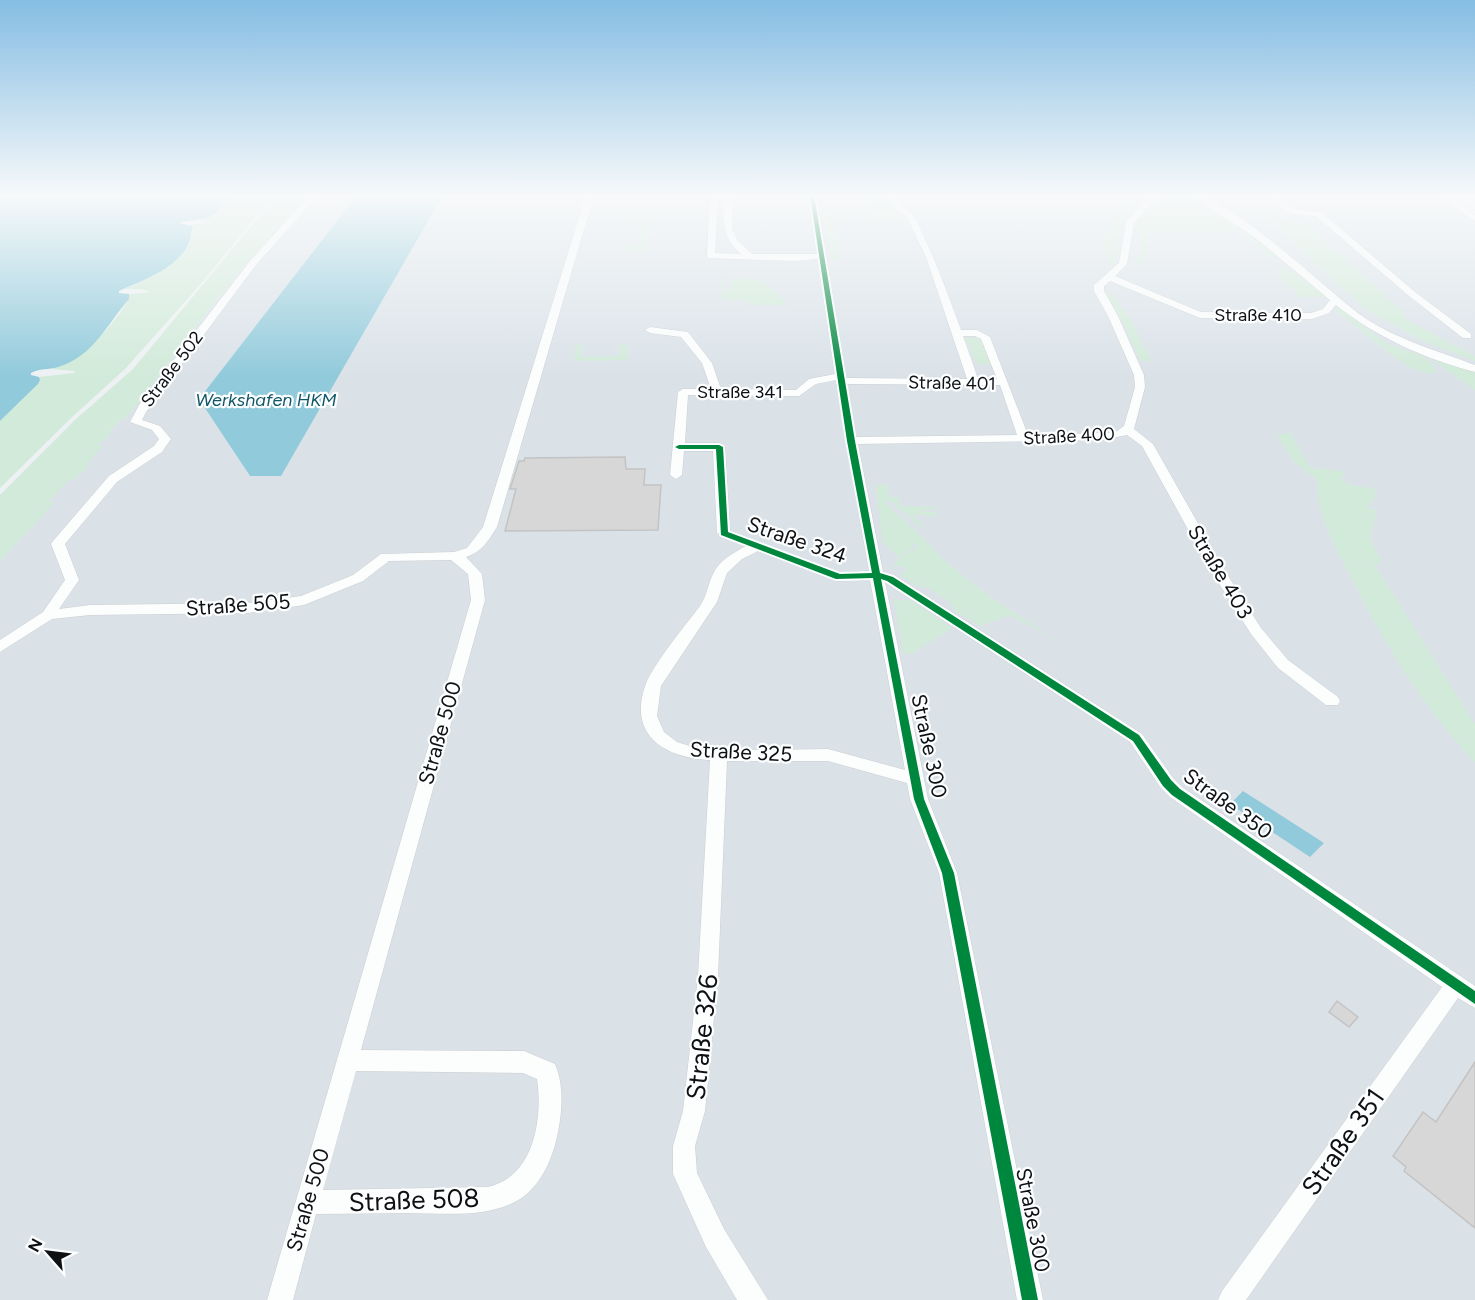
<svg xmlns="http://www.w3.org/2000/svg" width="1475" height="1300" font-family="Figtree,sans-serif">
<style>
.built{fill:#dae2e8}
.green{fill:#d1ead9}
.water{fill:#91cadb}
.building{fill:#d7d7d8;stroke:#c3c3c4;stroke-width:1.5}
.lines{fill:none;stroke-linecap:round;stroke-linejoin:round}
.minor-casing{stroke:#cbced0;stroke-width:1}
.secondary-casing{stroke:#cbced0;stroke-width:1}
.minor{fill:#fcfdfd;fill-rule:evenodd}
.secondary{fill:#fcfdfd;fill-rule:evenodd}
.cycleway-casing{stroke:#fcfeff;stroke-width:4}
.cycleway{fill:#00873e;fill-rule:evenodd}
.labels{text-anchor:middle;stroke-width:4.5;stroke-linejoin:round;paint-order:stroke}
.far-street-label{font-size:18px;fill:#0e1012;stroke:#fcfeff}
.far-water-label{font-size:18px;font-style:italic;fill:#125767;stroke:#fcfeff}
.street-label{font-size:21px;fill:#0e1012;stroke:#fcfeff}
.near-street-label{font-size:26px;fill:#0e1012;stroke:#fcfeff}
</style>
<rect width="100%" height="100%" fill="#eef1f3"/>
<path class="built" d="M307,195H357L200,398L250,476L358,340L443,195H1446L1475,215V1300H0V550L121,419H125L229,284Z"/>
<path class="green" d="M228,195H274L198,287L126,368L70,419L0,488V421L38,384L39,377L74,373L75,371L51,369C74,365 126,317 129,294L150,292L141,289H123C145,282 182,263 190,240C191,235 191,231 193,226L188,225L211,223L200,221C213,215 221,208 228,195Z
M277,195H307L229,284L125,419H121L109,432L110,435L97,445L103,446L86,464L89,466L75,479L68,481L49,501L54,503L0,561V495L76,419L133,369Z
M866,195H872L873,199H889L903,218H872Z
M1142,195H1146C1138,203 1125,213 1121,225C1116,238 1122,256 1111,267C1090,235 1120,213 1142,195Z
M1164,195H1188L1205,203L1277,256L1269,258L1239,231H1156L1150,234L1143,264L1137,263L1135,260L1140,258L1142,234L1135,230C1139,213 1155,208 1165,197Z
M823,207H831L841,259H832Z
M628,218H642L650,223L651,235L646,251L624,252L625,245H640L641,220H627Z
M1285,220L1300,223L1309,227L1402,311L1406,319L1475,356V361L1420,340L1364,308L1273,223Z
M1283,270L1294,272L1326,297H1300L1276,271H1257Z
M723,279L725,290H731V279H761L789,305H749V300H722Z
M1107,287L1131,320L1152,362L1140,360L1122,321L1107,296Z
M1340,307C1355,319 1372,335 1389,344C1405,353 1429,351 1436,372C1414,381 1364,331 1345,318L1335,310Z
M965,338H982L993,364H977Z
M583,344L581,357L618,356L620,344L629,346L627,360L577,361L574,353L576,345Z
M1429,357L1475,372V390Z
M1290,432L1310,468L1343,471L1346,475L1339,476L1349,485L1376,489L1374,500L1367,507L1377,511L1370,538L1381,562L1374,566L1384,580L1475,724V762C1424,708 1385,645 1352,579C1340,556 1326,531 1320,507C1318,498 1318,488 1317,479L1293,461L1277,436Z
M887,484L889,497H898L900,506L934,507L935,510H923V512H936L937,516L910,514L924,524L920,526L889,500L884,502L934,548L932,549C972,586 1016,615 1062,643L1010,615L980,626L954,610L950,602L929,588L916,585L900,575L907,569L899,565L892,571L899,558L914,550L916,545L912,544V549L899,557L883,542L876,489V486Z
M894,600H910L952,628L911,654L903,652Z"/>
<path class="water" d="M0,195H228C214,225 204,216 179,223L193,226C191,230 191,235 190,240C180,268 143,280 119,291V293L129,294V299C107,324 94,356 58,367C49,370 39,368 31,373V375L39,377L40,380L38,384L0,421Z
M357,195H443L281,476H250L199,399Z
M1243,791L1324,843L1310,857L1230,804Z"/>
<path class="building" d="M625,457L626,469H645L644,485H661L658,530L505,531L516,489H510L519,461H524L525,458Z
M1337,1001L1358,1017L1349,1027L1329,1012Z
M1475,1062V1228L1404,1171L1406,1167L1393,1156L1423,1112L1436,1122Z"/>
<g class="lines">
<g class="minor-casing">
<path id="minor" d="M310,195H318L256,265L146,412L142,420L160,426L171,439L162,452L117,482L65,544L79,580L59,609L90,605L248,603L301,596L353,575L381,554L454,552L467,548L483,527L586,195H594L497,527C488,541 482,552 466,557L482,574L485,600L361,1050L524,1051L555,1064C565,1088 562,1116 556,1141C551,1162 539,1187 520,1199C488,1219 444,1213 408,1213C378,1213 347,1214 316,1214L293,1300H267L471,600L468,574L451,560L389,561L363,581L304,605L248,613L90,615L52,619L0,652V640L43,612L65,580L51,544L53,541L109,476L154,446L159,439L152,430L130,422L139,405L250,261ZM356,1071L523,1073L537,1079C543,1118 534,1178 487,1187L323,1190Z
M710,195H718L715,253L741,254C722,237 723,220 724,195H732V230L738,241L752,254H817L808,195H816L846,378L967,379L926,257L907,217L891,204L888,195H896C899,206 911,210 916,220C934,256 947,292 961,330H977L990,337L1028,435L1107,433L1117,431L1124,426L1135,387L1134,375L1108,316L1094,291V285L1119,263L1126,222L1151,195H1159L1134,223L1127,264L1115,276L1201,312L1311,313L1323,309L1330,300L1257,239L1190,195C1231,195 1327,292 1365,318C1398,340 1438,351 1475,365V372C1425,359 1376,337 1336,305L1329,313L1312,319L1200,318L1110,281L1104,286V291L1118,316L1144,375L1145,387L1134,429L1153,444L1225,571L1261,628L1288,660L1338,697L1340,701L1338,705H1326L1278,668L1251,634L1211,571L1142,446L1127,435L1102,440L858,444L883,572L895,576L1142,734L1173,778L1182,787L1475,986V1008L1458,998L1246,1300H1218L1222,1291L1442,987L1170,797L1161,788L1130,742L885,582L928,799L957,873L1043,1300H1017L939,873L910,799L907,783L828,761H727L718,976L705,1111L695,1146L697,1173L724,1229L768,1300H737L706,1247L673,1174V1146L683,1111L698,976L710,760C666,758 628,737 645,686C653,664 685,626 700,606C707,596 708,583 714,572C720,560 735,552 746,546L717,533L713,451H684L682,475L676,479L670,475L678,392L683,389H711L702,363L681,337L650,333L645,330L650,327L688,332L712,363L721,389L796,390L809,379L835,374L818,259L794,261L707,258ZM963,336H975L981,339L997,379H978ZM836,380L869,571L840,573L730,531L725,447L719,443H685L688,395L799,396L816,384ZM847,384L1000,385L1017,435L856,437ZM758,551L839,581L870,580L905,770L828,749L761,750L693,747L677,742L664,732L657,716L661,686L717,602L727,573L742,559Z
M1267,195H1276L1293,209L1321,212L1415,292L1471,334V338H1463L1409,296L1316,216L1288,213Z
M1437,195H1446L1475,215V221Z"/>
</g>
<g class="secondary-casing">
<path id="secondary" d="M1453,195H1465L1475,202V210Z"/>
</g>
<use href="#minor" class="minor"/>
<use href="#secondary" class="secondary"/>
<g class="cycleway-casing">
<path id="cycleway" d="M810,195H814L855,441L880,573L893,577L1139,735L1171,780L1180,789L1475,991V1004L1172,795L1163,786L1133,741L887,581L881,579L924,799L954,873L1038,1300H1022L942,873L914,799L873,578L836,579L721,535L716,449H679L675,447L679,445H719L723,447L728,532L840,574L872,573L847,441Z"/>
</g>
<use href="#cycleway" class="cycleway"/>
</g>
<linearGradient id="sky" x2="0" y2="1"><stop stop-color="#85bde3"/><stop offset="0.52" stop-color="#f7f9fa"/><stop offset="1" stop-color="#f7f9fa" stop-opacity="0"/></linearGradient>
<rect width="1475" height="377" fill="url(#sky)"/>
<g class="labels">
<g class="far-street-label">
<text x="1258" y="321">Straße 410</text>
<text transform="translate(172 369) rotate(-53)" y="6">Straße 502</text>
<text transform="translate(952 383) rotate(1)" y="6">Straße 401</text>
<text x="740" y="398">Straße 341</text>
<text transform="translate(1069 436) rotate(-3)" y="6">Straße 400</text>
</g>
<g class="far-water-label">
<text x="266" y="406">Werkshafen HKM</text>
</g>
<g class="street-label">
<text transform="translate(797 540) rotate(19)" y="7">Straße 324</text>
<text transform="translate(1220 572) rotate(59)" y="7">Straße 403</text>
<text transform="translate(238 605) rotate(-4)" y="7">Straße 505</text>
<text transform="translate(440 733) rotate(-74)" y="7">Straße 500</text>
<text transform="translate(929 746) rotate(78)" y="7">Straße 300</text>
<text transform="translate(741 752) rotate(3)" y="7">Straße 325</text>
<text transform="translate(1228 804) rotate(36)" y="7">Straße 350</text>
<text transform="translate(308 1200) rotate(-74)" y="7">Straße 500</text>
<text transform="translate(1033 1220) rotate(79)" y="7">Straße 300</text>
</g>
<g class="near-street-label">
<text transform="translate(702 1037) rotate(-84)" y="9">Straße 326</text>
<text transform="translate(1343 1142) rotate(-55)" y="9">Straße 351</text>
<text transform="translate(414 1200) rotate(-2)" y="9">Straße 508</text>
</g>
</g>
<g transform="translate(48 1252) rotate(298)" stroke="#fcfeff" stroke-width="4.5" paint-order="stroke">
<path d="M0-4.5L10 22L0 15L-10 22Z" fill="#0e1012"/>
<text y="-9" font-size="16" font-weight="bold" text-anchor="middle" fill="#0e1012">N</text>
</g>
</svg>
